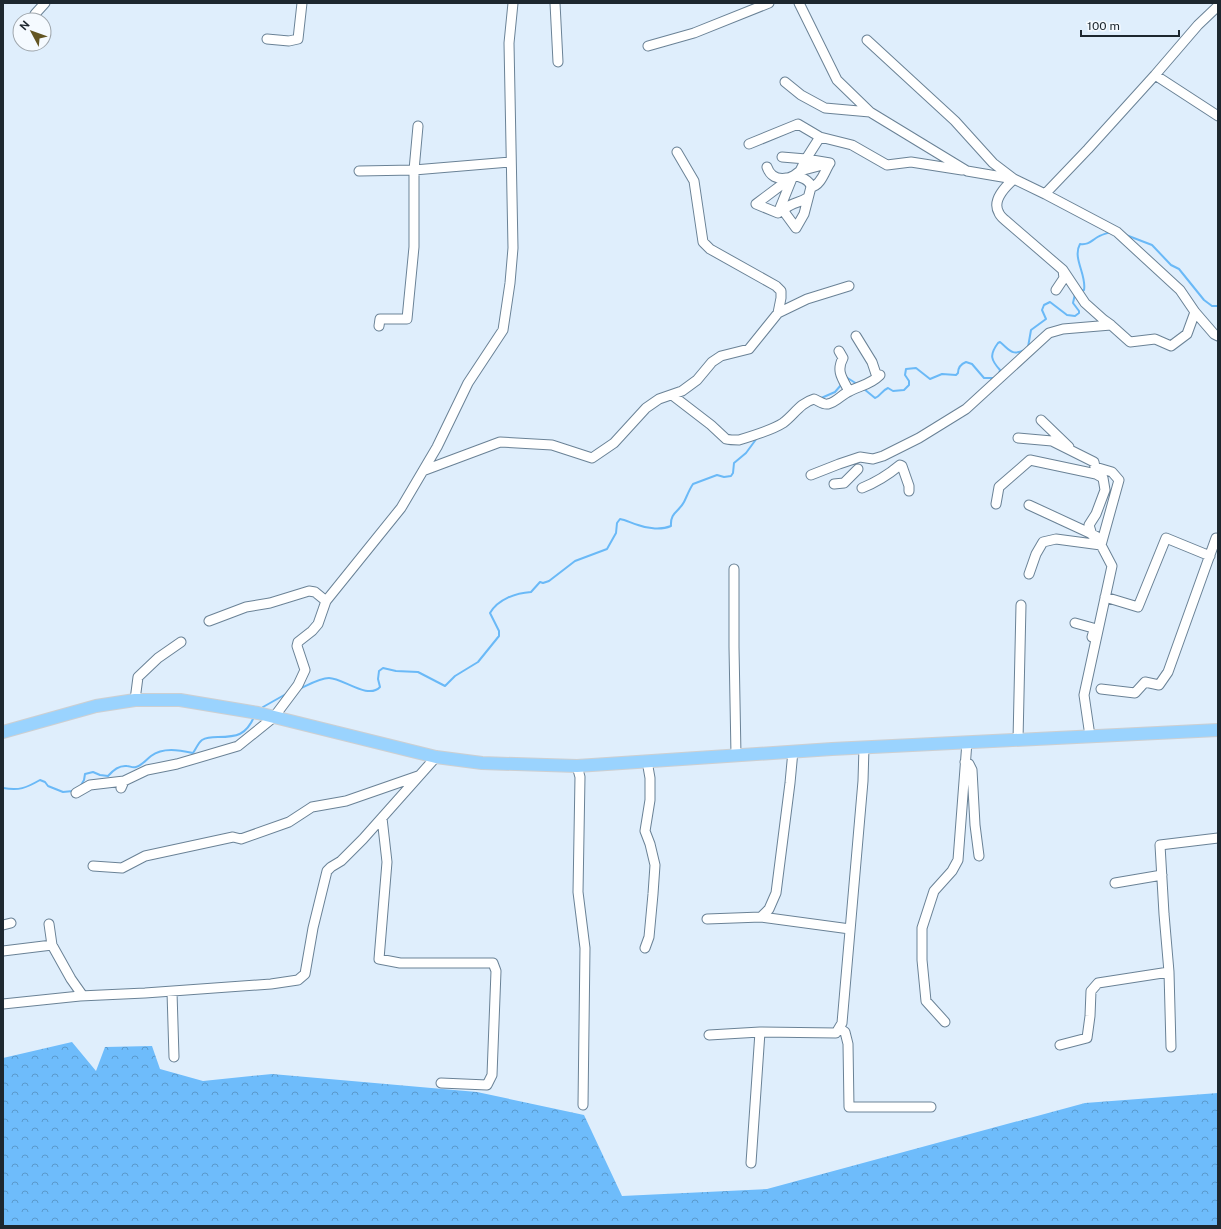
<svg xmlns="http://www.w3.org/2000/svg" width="1221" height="1229" font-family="'Public Sans',sans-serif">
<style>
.forest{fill:url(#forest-crowns)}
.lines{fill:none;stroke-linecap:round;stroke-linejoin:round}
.stream{stroke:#6ab9f7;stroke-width:2}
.minor-casing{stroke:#6a8296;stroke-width:11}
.major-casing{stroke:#cdcfd1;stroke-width:14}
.minor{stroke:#fff;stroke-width:9}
.major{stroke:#9ad3fe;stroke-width:12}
</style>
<defs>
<pattern id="forest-crowns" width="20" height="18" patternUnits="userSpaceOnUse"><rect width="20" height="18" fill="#6ebcfb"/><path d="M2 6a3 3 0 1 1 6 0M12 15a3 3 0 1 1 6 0" fill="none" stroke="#5a99cc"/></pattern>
</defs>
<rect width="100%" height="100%" fill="#dfeefc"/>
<path class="forest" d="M72,1042L96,1071L105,1047L152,1046L160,1069L203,1081L272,1074L477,1092L584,1115L622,1196L767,1189L1085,1103L1218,1093V1226H3V1058Z"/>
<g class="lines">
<path class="stream" d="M1126,235L1152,245L1171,265L1179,269L1204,300L1212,306H1218
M1080,291L1084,290C1087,275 1072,258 1080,244C1088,245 1090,242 1096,238C1100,235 1105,234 1110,232
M1028,347L1031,330L1046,319L1042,310L1044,305L1050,302L1067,315L1075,316L1079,313V311L1073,303L1075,294
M999,374L1000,370C991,360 989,355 998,343L1000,342C1010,350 1011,356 1025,350
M846,377L857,384
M864,389L875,398C881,396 881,391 888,388L893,391L904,390L909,385V381L905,375L906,369L916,368L930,379L942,374L956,375L958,373C958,367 961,364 966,362L972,364L984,378H995
M819,399L835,392L841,385
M299,689C308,685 320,678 329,678C343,678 368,700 380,687L378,679L379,671L383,668L396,671L418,672L445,686L455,676L478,662L499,636V631L490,613C498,599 516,593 531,592L540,582L543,583L549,581L575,561L607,549L616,533L617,523L620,519C626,520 631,523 638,525C648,529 662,530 671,526C670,512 679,512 684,502C687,496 689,490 693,484L717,475L724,477L731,476L733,473L734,463L746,453L757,438
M263,707L286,694
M80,787L84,780L85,774L93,772L100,775L108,776C113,770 119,765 127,766C130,766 132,768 136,767C141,766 146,760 151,756C163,747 179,750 193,753C196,749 198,743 202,740C207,737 213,737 218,737C237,737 246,735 254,717
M3,788C19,791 26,788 40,780L45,782L48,786L63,792L73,791"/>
<g class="minor-casing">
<path id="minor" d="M555,3L558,62
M799,3L837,80L870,112L967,171L1014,179C1006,186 991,200 999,213C1000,216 1003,218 1005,220L1063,270L1085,303L1104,320L1111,325
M35,14L45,3
M267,39L289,41L298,39L302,3
M867,40L955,121L993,163L1014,179L1045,194L1117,232L1180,290L1195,312L1214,334L1218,336
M648,46L694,33L769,3
M1155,75L1218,116
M785,82L801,95L825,108L870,112
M749,144L798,124L820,137L852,145L887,165L911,162L962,170
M677,152L694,181L703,242L710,249L776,286L781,291V298L778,313
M782,157L806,159L820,137
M806,159L830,163L800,171Z
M767,167C770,176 777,180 787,178C789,178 791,177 793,176C800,176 810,180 811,187
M359,171L414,170L511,162
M793,176L778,213L756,204L800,171
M1045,194L1088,149L1155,75L1198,25L1218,6
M807,198C800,203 792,202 785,209V213L796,228L804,214L811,187C821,186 825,170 830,163
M1056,290L1064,278L1063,270
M379,326L380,319H407L414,247V170L418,126
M856,336L872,362L877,377
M839,351L843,358C836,371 842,378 849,391
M672,395L711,425L726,439C730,440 735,440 739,440C749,437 774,429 783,423C794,415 800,403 814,399C819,401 823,405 828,404C837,402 842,394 850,391C861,385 870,385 880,375
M1041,420L1069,447
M1018,438L1052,441L1094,462L1095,467L1112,472L1119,480L1101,545L1112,566L1084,695L1090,736
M425,470L500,442L552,445L592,458L614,443L646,408L659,399L682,391L697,380L712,362L721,356L749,349L778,313L807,299L849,286
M811,475L839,464L860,457L873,459L883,456L919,438L966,409L1049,333L1063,329L1111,325L1130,342L1155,339L1171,346L1187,334L1195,312
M834,484L844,483L858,469
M862,488C877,482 888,475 900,465L902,466L909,486V491
M996,504L999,487L1030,460L1096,474L1103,478L1105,490L1096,514L1089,525L1092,535
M1029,505L1096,536
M734,569V647L736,755
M1029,574L1036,554L1043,542L1056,539L1101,545
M1105,597L1138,607L1166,538L1210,556
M209,621L246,607L270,603L309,591L315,592L326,601
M1075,623L1093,628L1094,630L1092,637
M1101,689L1135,693L1145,682L1159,685L1168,672L1216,538
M135,700L138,677L158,658L181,642
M1018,740L1021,605
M965,762L969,764L972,770L975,825L979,856
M577,766L580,777L578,892L585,948L583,1105
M121,788L124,781L147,770L177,764L238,746L274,717L298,685L305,670L297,646L298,642L312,631L318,624L326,601L401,508L437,447L468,383L503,330L510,283L513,248L509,43L513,3
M76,793L90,785L124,781
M382,818L387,862L379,959L400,963H493L496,971L492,1075L487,1085L441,1083
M93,866L122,868L145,856L233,837L241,839L289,822L312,807L346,801L418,776
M1115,883L1162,875
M761,917L769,909L776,893L790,783L793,751
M707,919L761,917L850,929
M49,924L52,945L71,979L83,996
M3,925L11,923
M645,948L649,937L653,894L655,865L650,844L645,831L650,800V778L647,761
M3,951L52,945
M172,992L174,1057
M3,1004L80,996L145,993L271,984L298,980L305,974L313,928L327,871L331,867L341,861L363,839L436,757
M945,1022L926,1001L922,960V928L934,891L952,871L958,860L967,742
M839,1028L845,1032L848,1044L849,1107H931
M709,1035L760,1032
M1060,1045L1087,1038L1090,1016L1091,991L1098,983L1169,972
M1171,1047L1169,972L1164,914L1160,845L1218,838
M751,1163L760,1032L836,1033L842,1023L863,781L864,747"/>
</g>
<g class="major-casing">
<path id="major" d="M3,732L96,706L135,700H180L258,713L436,757L482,763L577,766L832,749L1218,730"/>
</g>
<use href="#minor" class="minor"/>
<use href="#major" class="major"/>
</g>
<rect width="1221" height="1229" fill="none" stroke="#1d272f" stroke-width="8"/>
<g transform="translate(32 32) rotate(311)"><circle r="19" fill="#f5faff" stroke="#9fa6ac"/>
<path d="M0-3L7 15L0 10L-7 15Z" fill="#635522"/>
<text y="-6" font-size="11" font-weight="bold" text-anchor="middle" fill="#1d272f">N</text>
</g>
<path d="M1081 30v6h98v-6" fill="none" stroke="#1d272f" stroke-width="2"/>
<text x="1087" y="30" font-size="12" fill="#1d272f" stroke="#f5faff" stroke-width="3" paint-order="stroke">100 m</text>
</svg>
